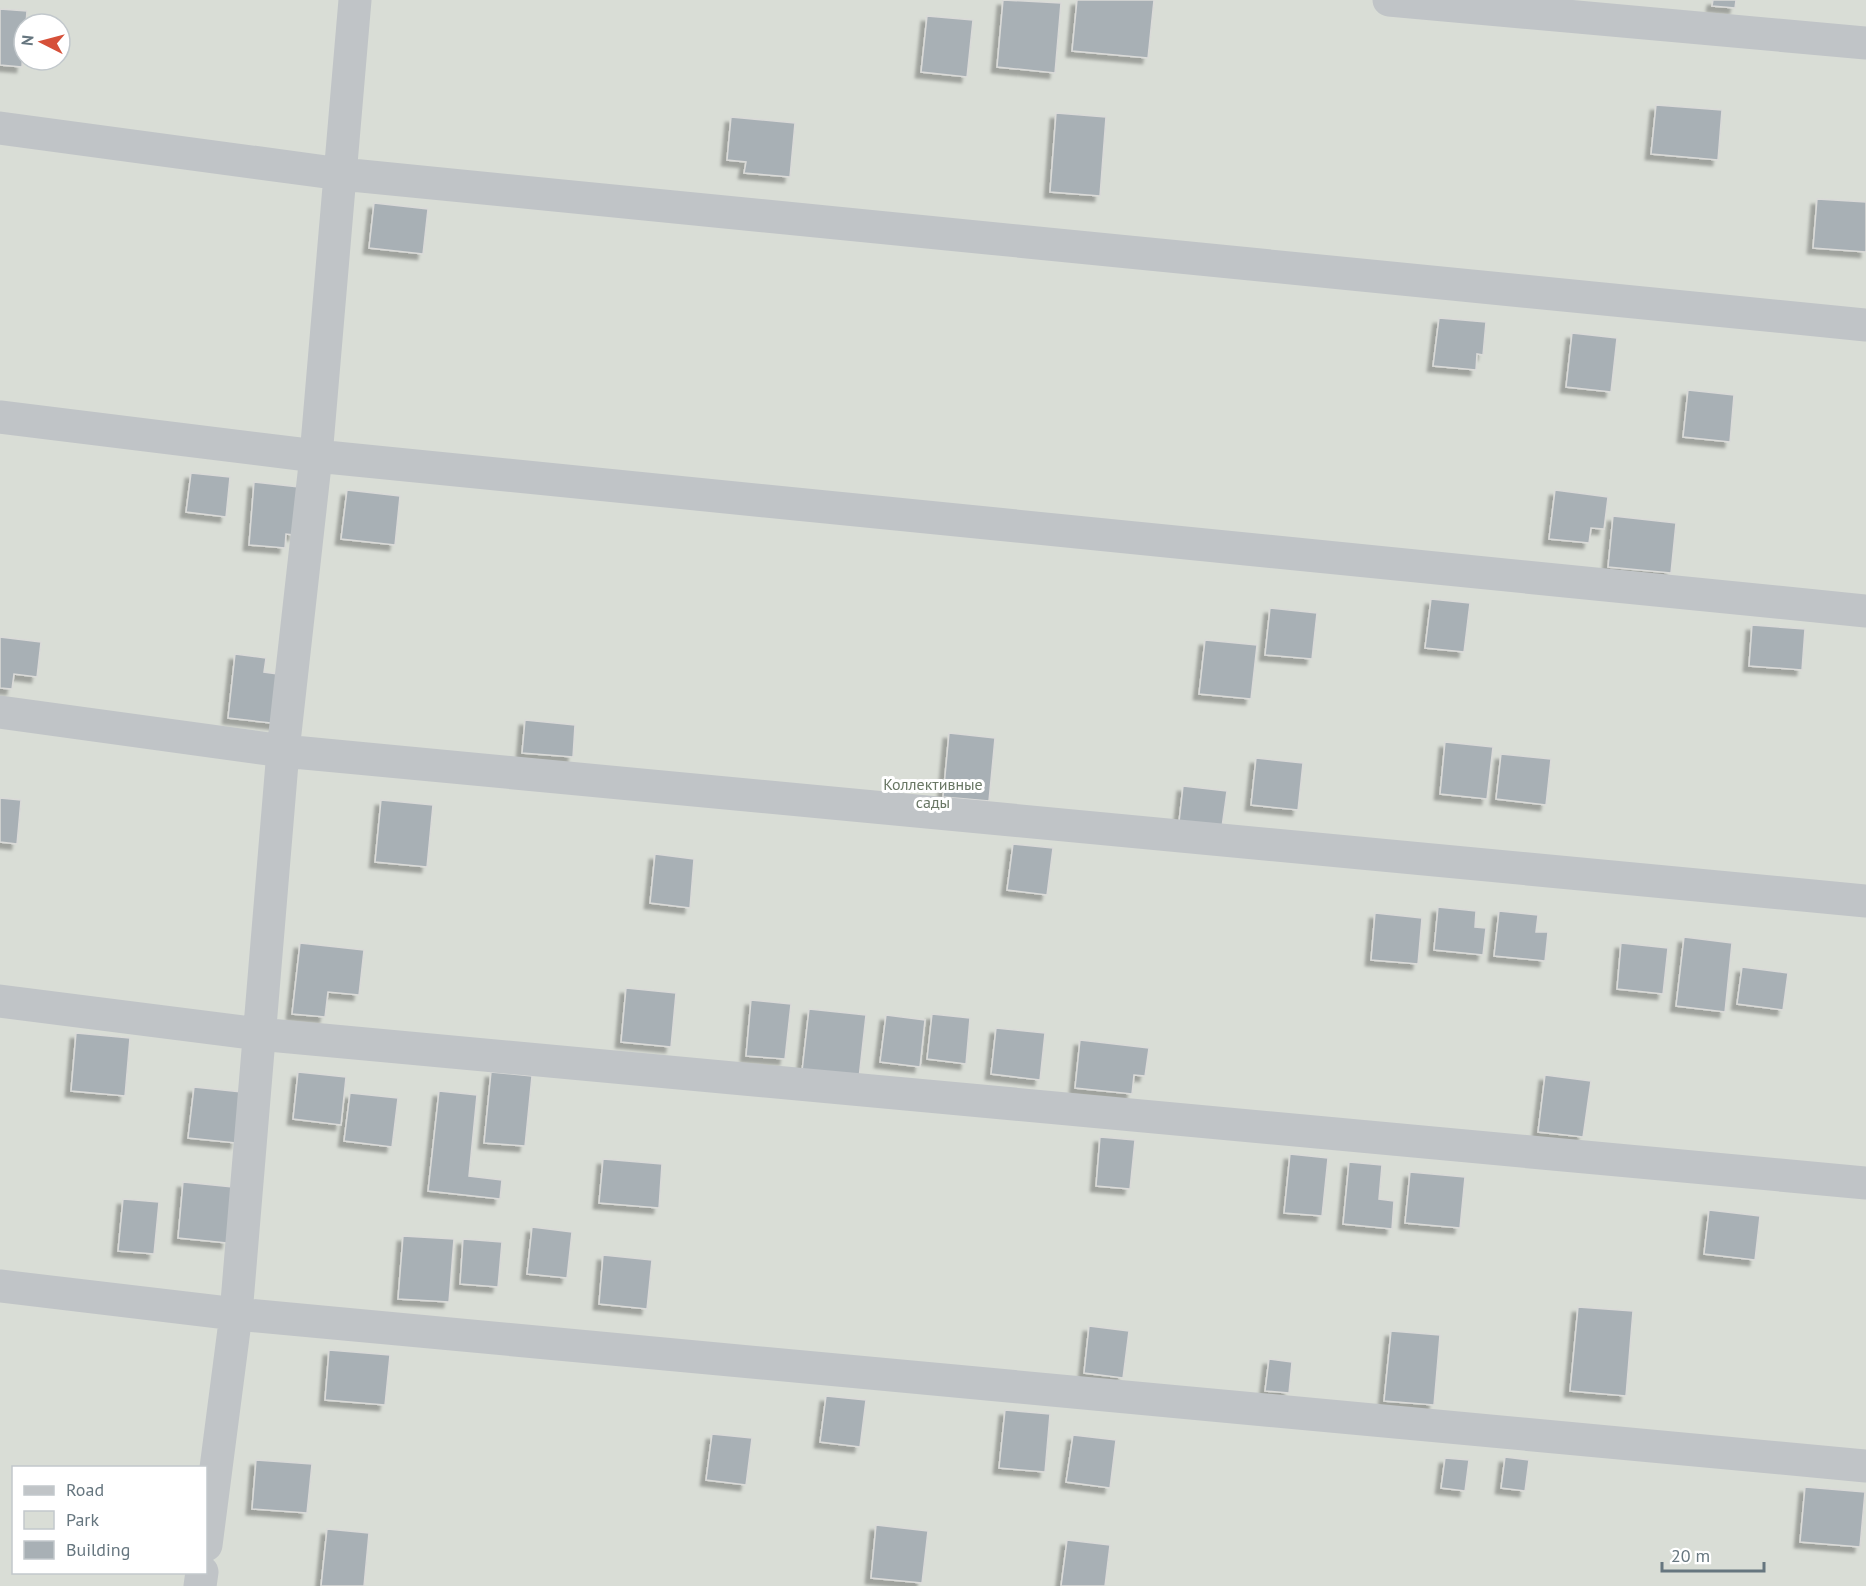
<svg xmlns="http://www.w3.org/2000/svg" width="1866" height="1586" font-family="'PT Sans',sans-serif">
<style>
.green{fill:#d9ddd6;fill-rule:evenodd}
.building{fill:#a8b0b5;stroke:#dadad8;stroke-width:1.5;filter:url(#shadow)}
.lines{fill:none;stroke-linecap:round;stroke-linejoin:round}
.minor{stroke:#c0c4c7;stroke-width:33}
.labels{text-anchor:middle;stroke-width:6;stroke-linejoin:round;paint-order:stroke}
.park-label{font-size:16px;fill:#697764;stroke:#fff}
</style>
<defs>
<filter id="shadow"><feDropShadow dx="-5.5" dy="5.5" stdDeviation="1.5" flood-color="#0004"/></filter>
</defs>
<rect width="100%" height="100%" fill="#f8f8f6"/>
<path class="green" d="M0,0H1866V1586H0ZM24,24H60V60H24ZM14,1468H206V1572H14Z"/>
<path class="building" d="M1003,0L1061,3L1055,73L997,67Z
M1077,0H1154L1148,58L1072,51Z
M1713,0H1736L1735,8L1712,6Z
M0,9L27,11L26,24H24L22,67L0,65Z
M927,16L973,20L967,77L921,72Z
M1656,105L1722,110L1718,160L1651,154Z
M1056,113L1106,117L1100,196L1050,192Z
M731,117L795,123L790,177L744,173L746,162L727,160Z
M1817,199L1866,202V252L1813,248Z
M374,203L428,209L423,254L369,248Z
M1439,318L1486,322L1483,355L1477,354L1476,370L1433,366Z
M1572,333L1617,338L1611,392L1566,387Z
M1688,390L1734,395L1730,442L1683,437Z
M191,473L230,477L226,517L186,512Z
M254,482L299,487L294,535L286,534L285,548L249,545Z
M347,490L400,496L395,545L341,539Z
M1555,490L1608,497L1604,529L1591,528L1589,543L1549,539Z
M1613,516L1676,523L1671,573L1608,567Z
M1431,599L1470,603L1464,652L1425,648Z
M1270,608L1317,613L1312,659L1265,655Z
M1752,625L1805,629L1802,670L1749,666Z
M0,637L41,642L37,677L14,674L12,689L0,688Z
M1205,640L1257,645L1251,699L1199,694Z
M235,654L266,658L264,672L285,675L280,724L228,718Z
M525,720L575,725L573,757L522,753Z
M949,733L995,738L989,801L943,797Z
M1445,742L1493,747L1487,799L1440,794Z
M1501,754L1551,759L1546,805L1496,799Z
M1256,758L1303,763L1298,810L1251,805Z
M1183,786L1227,791L1222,827L1179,822Z
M0,798L21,800L17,844L0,842Z
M381,800L433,805L427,867L375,862Z
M1013,844L1053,848L1047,895L1007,890Z
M655,854L694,859L690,908L650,903Z
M1438,907L1476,911L1475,927L1486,928L1483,955L1434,950Z
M1499,911L1538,915L1536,932H1548L1545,961L1494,956Z
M1375,913L1422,918L1418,964L1371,960Z
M1684,937L1732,943L1725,1012L1676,1006Z
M300,943L364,950L359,995L328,992L325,1017L292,1014Z
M1621,943L1668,948L1663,994L1617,989Z
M1742,967L1788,973L1783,1010L1737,1004Z
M626,988L676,993L671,1047L621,1042Z
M751,1000L791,1004L785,1059L746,1056Z
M809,1009L866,1015L859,1078L802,1071Z
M932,1014L970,1018L966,1064L927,1059Z
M886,1015L925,1020L920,1067L880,1062Z
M996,1028L1045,1033L1040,1080L991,1074Z
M76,1033L130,1038L125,1096L71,1091Z
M1080,1040L1149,1048L1145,1076L1134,1075L1132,1094L1075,1088Z
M298,1072L346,1077L341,1125L293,1119Z
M491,1072L532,1076L525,1146L484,1143Z
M1545,1075L1591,1081L1583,1137L1538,1132Z
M194,1087L242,1092L236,1143L188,1138Z
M439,1091L477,1095L469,1176L502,1180L500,1199L428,1191Z
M350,1093L398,1098L392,1147L344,1141Z
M1100,1137L1135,1140L1130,1189L1096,1186Z
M1290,1154L1328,1158L1322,1216L1284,1213Z
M603,1159L662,1164L659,1208L599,1203Z
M1349,1162L1382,1165L1379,1199L1394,1201L1392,1229L1343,1224Z
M1410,1172L1465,1177L1460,1228L1405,1223Z
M183,1182L233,1187L227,1243L178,1238Z
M123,1199L159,1202L154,1254L118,1251Z
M1709,1210L1760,1216L1755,1260L1704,1254Z
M532,1227L572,1232L567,1278L527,1274Z
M403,1236L454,1239L449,1302L398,1299Z
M463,1239L502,1242L498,1287L460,1284Z
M603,1255L652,1260L647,1309L599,1304Z
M1578,1307L1633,1311L1626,1396L1570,1391Z
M1089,1326L1129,1331L1123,1378L1084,1373Z
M1391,1331L1440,1335L1434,1405L1384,1401Z
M329,1350L390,1355L385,1405L325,1400Z
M1269,1359L1292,1362L1289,1393L1265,1391Z
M826,1396L866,1400L860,1447L820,1442Z
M1005,1410L1050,1414L1045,1472L999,1468Z
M712,1434L752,1438L746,1485L706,1480Z
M1073,1435L1116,1440L1110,1488L1066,1482Z
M1505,1457L1529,1460L1525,1491L1501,1488Z
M1445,1458L1469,1460L1465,1491L1441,1488Z
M256,1460L312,1464L307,1513L252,1509Z
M1805,1487L1865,1492L1860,1547L1800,1542Z
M876,1525L928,1531L922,1583L871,1578Z
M327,1529L369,1533L364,1586H321Z
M1067,1540L1110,1545L1105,1586H1061Z"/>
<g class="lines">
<path class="minor" d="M1389,0L1866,43
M0,128L341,174L1866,325
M0,417L316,456L1866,611
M0,712L283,751L1866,901
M0,1001L258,1034L1866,1183
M0,1286L236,1314L1866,1466
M206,1545L236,1314L283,751L316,456L355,0
M200,1586L202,1572"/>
</g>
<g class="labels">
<g class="park-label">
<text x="933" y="790">Коллективные<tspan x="933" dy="18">сады</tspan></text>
</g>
</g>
<rect x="12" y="1466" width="195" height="108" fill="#ffffff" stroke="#c2c8cc" stroke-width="1.5"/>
<rect x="24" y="1486" width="30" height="9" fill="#c0c4c7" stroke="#c2c8cc" stroke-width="1.5"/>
<text x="66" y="1496" font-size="18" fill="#66767f">Road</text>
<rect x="24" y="1511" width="30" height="18" fill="#d9ddd6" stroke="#c2c8cc" stroke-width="1.5"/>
<text x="66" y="1526" font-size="18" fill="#66767f">Park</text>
<rect x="24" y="1541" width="30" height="18" fill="#a8b0b5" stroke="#c2c8cc" stroke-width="1.5"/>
<text x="66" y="1556" font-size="18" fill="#66767f">Building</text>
<g transform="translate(42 42) rotate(276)"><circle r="28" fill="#ffffff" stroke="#c2c8cc" stroke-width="1.5"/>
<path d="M0-4.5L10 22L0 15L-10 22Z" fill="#d65039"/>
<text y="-9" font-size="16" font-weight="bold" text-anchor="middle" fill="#66767f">N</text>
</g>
<path d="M1662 1562v9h102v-9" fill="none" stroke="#66767f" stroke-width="3"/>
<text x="1671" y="1562" font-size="18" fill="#66767f" stroke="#ffffff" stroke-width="4.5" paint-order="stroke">20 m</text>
</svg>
